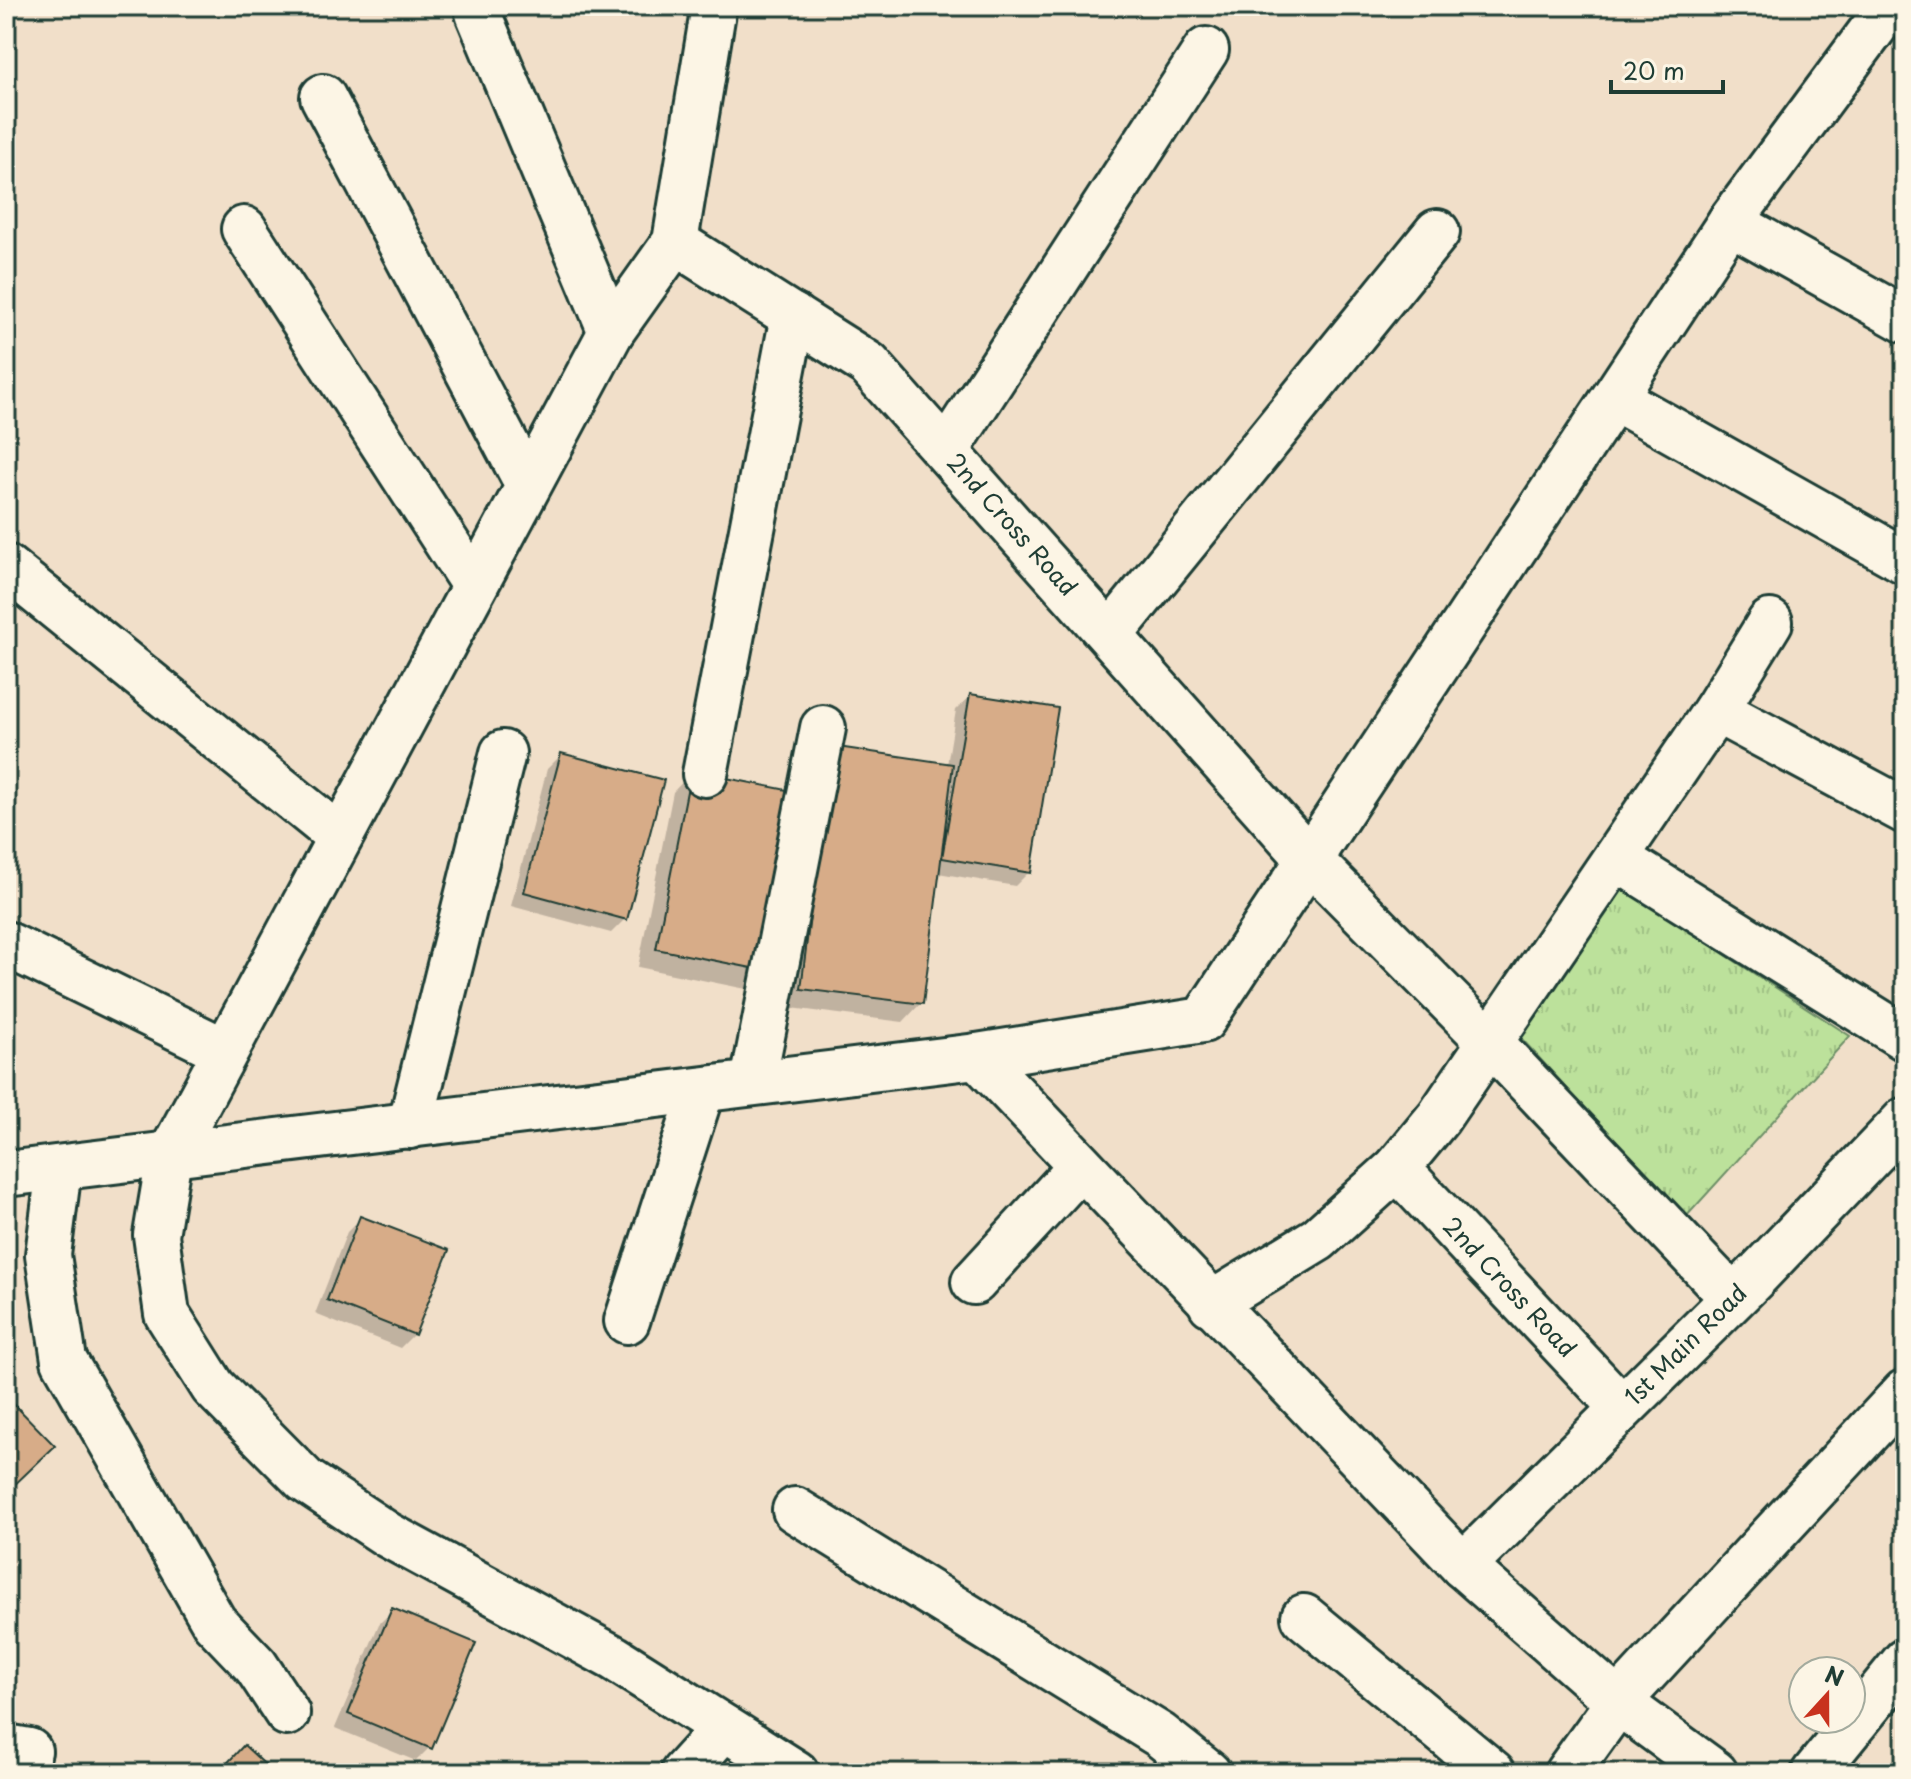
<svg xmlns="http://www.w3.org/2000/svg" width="1911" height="1779" font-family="'Playpen Sans',sans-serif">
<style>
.grass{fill:url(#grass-tufts);stroke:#6e8f68;stroke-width:2}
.shadow{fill:#0003}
.building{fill:#d7ac88;stroke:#1f3d34;stroke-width:2}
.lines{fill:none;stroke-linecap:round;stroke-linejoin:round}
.minor-casing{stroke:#1f3d34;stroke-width:50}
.minor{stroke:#fcf5e5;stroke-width:44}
.labels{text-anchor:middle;stroke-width:8;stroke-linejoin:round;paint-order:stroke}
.street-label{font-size:24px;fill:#1f3d34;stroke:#fcf5e5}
</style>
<defs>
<pattern id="grass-tufts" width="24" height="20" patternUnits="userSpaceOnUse" patternTransform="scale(2)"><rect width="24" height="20" fill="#bce19b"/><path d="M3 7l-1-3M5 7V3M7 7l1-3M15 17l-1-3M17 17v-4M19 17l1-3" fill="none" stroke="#a1c286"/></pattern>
</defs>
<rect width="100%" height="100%" fill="#f1dfc9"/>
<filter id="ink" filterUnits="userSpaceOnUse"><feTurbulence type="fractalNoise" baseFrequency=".0125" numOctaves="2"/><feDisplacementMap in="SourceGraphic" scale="16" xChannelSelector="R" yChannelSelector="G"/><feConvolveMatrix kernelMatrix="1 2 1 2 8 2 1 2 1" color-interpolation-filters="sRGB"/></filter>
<g filter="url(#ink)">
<path class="grass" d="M1623,888L1850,1036L1685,1218L1521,1038Z"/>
<path class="shadow" d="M970,696L1029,872L1015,886L938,873L921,1003L903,1022L783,1007L813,767L947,765L956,710Z
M561,755L625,919L611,933L511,906L547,769Z
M691,773L804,796L751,990L638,967L673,792Z
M361,1218L414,1334L400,1348L315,1314L347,1232Z
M393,1610L430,1747L416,1761L335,1728L379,1624Z"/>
<path class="building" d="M970,694L1058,708L1031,873L942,858Z
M831,746L953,764L923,1004L801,989Z
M561,753L664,780L627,920L524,892Z
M691,771L807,794L772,972L656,949Z
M360,1216L449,1250L415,1335L327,1300Z
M10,1400L55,1446L6,1493V1404Z
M392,1608L476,1643L432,1749L348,1714Z
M244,1745L274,1773H218Z"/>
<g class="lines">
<g class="minor-casing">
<g id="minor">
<path d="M714,6L675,242L611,332L169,1157L156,1235L167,1314L213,1387L305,1480L388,1535L614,1658L796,1773"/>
<path d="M478,13L611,332"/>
<path d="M323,97L528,485"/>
<path d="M1730,222L1905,320"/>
<path d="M244,229L474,585"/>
<path id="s1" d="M675,242L868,364L1307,857L1490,1042L1733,1298"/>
<path d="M1615,398L1905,561"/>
<path d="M946,451L1206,50"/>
<path d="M6,567L340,837"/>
<path d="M1110,635L1437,232"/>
<path d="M1716,710L1905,811"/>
<path d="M705,774L793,316"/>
<path d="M1616,858L1905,1038"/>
<path d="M6,944L225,1051"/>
<path d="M977,1056L1463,1566L1618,1702L1715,1773"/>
<path d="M753,1082L823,728"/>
<path d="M410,1126L503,753"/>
<path d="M59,1168L48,1255L64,1360L214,1622L256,1666L287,1713"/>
<path id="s2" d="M1397,1168L1622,1408"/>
<path d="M6,1174L977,1056L1203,1020L1730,222L1890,6"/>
<path d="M974,1282L1081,1166"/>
<path d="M1211,1304L1318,1239L1397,1168L1439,1117L1716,710L1770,622"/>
<path d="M627,1321L702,1090"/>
<path d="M795,1510L1160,1735L1208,1773"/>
<path id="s3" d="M1463,1566L1754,1278L1905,1120"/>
<path d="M1304,1617L1493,1773"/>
<path d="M6,1747L29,1751"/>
<path d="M683,1773L724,1728"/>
<path d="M1567,1773L1618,1702L1905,1392"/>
<path d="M1814,1773L1905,1661"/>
</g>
</g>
<use href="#minor" class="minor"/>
</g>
</g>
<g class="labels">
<g class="street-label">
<text dy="8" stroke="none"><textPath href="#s1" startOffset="444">2nd Cross Road</textPath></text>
<text dy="8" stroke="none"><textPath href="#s2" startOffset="164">2nd Cross Road</textPath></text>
<text dy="8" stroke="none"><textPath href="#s3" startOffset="314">1st Main Road</textPath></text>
</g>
</g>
<rect width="1911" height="1779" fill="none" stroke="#fcf5e5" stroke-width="32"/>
<rect x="16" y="16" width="1879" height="1747" fill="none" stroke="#1f3d34" stroke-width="3" filter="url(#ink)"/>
<g transform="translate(1827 1695) rotate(21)"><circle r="38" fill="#fcf5e5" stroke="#a4ab9e" stroke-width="2"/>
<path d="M0-6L14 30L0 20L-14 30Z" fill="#c8321e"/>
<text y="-12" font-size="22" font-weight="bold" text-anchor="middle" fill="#1f3d34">N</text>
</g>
<path d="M1611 80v12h112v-12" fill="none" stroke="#1f3d34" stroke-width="4"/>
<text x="1623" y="80" font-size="24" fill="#1f3d34" stroke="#fcf5e5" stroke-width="6" paint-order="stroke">20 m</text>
</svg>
